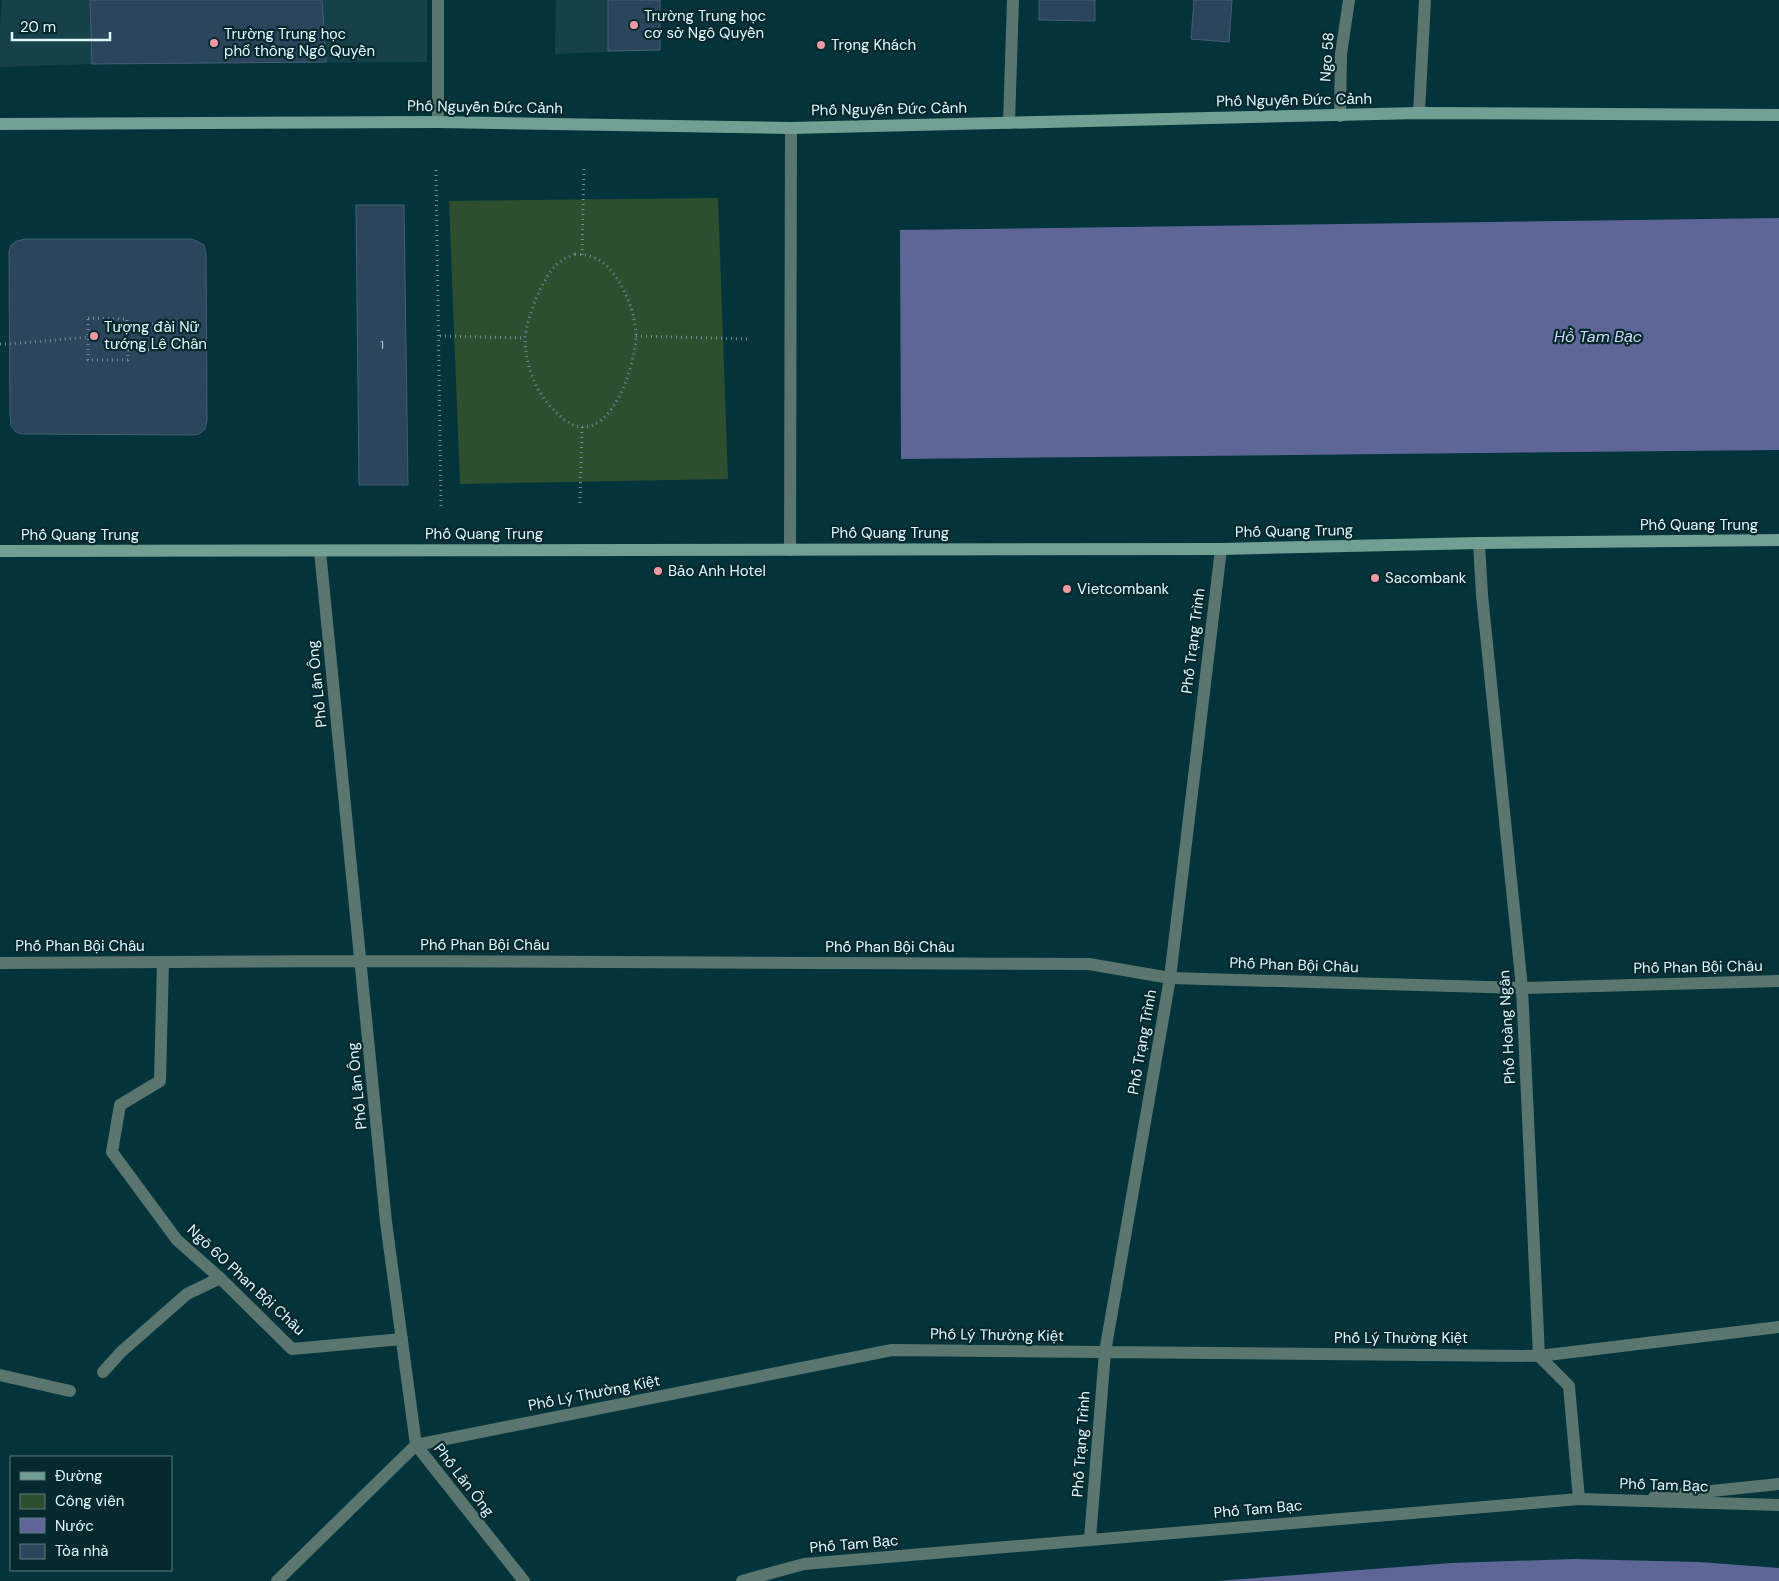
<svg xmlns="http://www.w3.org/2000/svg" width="1779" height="1581" font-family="'DM Sans',sans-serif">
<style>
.built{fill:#164148}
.green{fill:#2d4f30}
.water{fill:#5d6696}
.building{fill:#2b465c;stroke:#435f76}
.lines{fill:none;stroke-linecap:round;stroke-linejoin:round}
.path{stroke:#6b8f95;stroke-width:3;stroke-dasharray:1 4;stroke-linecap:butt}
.service{stroke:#5a766f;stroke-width:12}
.minor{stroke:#5a766f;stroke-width:12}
.tertiary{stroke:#5a766f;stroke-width:12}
.secondary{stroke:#729f94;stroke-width:12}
.poi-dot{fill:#f49aa6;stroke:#06292e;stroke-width:2}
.labels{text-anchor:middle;stroke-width:4.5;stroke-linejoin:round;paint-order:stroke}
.number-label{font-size:12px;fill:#b4ccd6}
.poi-label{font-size:15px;fill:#e2f9fe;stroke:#06292e;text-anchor:start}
.street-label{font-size:15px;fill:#e2f9fe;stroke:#06292e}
.water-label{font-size:16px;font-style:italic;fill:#d3daf9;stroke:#06292e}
</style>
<rect width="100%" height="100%" fill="#04343b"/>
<path class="built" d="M2,0H427V62L92,64L0,67V25Z
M556,0H660V50L555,54Z"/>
<path class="green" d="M718,198L728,479L460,484L449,201Z"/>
<path class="water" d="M1779,218V450L901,459L900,230Z
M1574,1559L1699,1562L1779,1568V1581H1218L1451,1563Z"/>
<path class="building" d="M90,0H322L326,62L92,64Z
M608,0H660V50L608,51Z
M1039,0H1095V21L1039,20Z
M1194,0H1232L1229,42L1191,39Z
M356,205H404L408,485H359Z
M25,239H192L204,245L206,254L207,421L205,429L199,434L192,435L22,434L16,432L11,426L10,415L9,252L11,245L17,241Z"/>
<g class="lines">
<path class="path" d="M436,170L441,506
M575,254C596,255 606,262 618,280C628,296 636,317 636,337C634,375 602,463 555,411C551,407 546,402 543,397C532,381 525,359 525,339C526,319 544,272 561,261C565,258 570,256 575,254Z
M582,255L584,166
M88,318L127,319L128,360H88Z
M127,325L164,324
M440,336L525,338
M636,336L749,339
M0,344H10L88,337
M128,350L163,349
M580,503L582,427"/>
<path class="service" d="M438,0V122
M1419,113L1425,0
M1340,116L1341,54L1349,0
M1009,123L1013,0"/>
<path class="minor" d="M1479,543L1482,595L1522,988L1539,1356L1569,1386L1579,1499
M790,550L791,128
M163,962L160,1081L120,1105L112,1152L177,1240L220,1278L292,1349L402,1339
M103,1372L121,1352L187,1294L220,1278
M0,1375L70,1391
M1654,1497L1779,1484
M1090,1539L1105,1352L1170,978L1221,549
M277,1581L416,1445L892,1350L1539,1356L1779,1327"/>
<path class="tertiary" d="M320,551L386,1222L416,1445L524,1581
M0,963L361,961L1089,964L1170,978L1522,988L1779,981
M742,1581L804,1564L1579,1499L1779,1505"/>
<path class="secondary" d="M0,124L438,122L791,128L1419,113L1779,115
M0,551L1221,549L1479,543L1779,540"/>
</g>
<g class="poi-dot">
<circle cx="634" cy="25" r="5"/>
<circle cx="214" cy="43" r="5"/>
<circle cx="821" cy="45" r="5"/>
<circle cx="94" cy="336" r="5"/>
<circle cx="658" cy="571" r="5"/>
<circle cx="1375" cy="578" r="5"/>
<circle cx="1067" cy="589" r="5"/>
</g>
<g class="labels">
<g class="number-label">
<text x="382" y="349">1</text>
</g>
<g class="poi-label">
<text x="644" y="21">Trường Trung học<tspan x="644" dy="17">cơ sở Ngô Quyền</tspan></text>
<text x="224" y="39">Trường Trung học<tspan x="224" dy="17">phổ thông Ngô Quyền</tspan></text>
<text x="831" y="50">Trọng Khách</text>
<text x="104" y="332">Tượng đài Nữ<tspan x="104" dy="17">tướng Lê Chân</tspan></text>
<text x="668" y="576">Bảo Anh Hotel</text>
<text x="1385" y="583">Sacombank</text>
<text x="1077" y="594">Vietcombank</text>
</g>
<g class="street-label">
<text transform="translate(1327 57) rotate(-86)" y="5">Ngo 58</text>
<text transform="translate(1294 100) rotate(-1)" y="5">Phố Nguyễn Đức Cảnh</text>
<text transform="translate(485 107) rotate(1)" y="5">Phố Nguyễn Đức Cảnh</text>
<text transform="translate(889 109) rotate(-1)" y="5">Phố Nguyễn Đức Cảnh</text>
<text x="1699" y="530">Phố Quang Trung</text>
<text transform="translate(1294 531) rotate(-1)" y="5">Phố Quang Trung</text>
<text x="890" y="538">Phố Quang Trung</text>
<text x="484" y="539">Phố Quang Trung</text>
<text x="80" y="540">Phố Quang Trung</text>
<text transform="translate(1193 641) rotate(-83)" y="5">Phố Trạng Trình</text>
<text transform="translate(317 684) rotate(-96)" y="5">Phố Lãn Ông</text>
<text x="485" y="950">Phố Phan Bội Châu</text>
<text x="80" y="951">Phố Phan Bội Châu</text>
<text x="890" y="952">Phố Phan Bội Châu</text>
<text transform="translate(1294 965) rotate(2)" y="5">Phố Phan Bội Châu</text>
<text transform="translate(1698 967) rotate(-1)" y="5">Phố Phan Bội Châu</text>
<text transform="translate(1507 1027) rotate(-93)" y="5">Phố Hoàng Ngân</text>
<text transform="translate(1142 1042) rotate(-80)" y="5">Phố Trạng Trình</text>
<text transform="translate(357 1086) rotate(-96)" y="5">Phố Lãn Ông</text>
<text transform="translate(246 1280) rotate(43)" y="5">Ngõ 60 Phan Bội Châu</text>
<text transform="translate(997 1335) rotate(1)" y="5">Phố Lý Thường Kiệt</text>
<text x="1401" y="1343">Phố Lý Thường Kiệt</text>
<text transform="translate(594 1393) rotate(-11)" y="5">Phố Lý Thường Kiệt</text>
<text transform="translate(1081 1444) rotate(-86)" y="5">Phố Trạng Trình</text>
<text transform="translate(464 1480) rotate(52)" y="5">Phố Lãn Ông</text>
<text transform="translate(1664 1485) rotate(2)" y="5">Phố Tam Bạc</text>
<text transform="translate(1258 1509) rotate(-5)" y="5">Phố Tam Bạc</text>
<text transform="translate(854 1544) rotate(-5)" y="5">Phố Tam Bạc</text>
</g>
<g class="water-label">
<text x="1598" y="342">Hồ Tam Bạc</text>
</g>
</g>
<rect x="10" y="1456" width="162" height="115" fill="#06292e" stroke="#5e7c81"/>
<rect x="20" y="1472" width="25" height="8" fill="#729f94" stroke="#5e7c81"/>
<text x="55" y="1481" font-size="15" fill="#e2f9fe">Đường</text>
<rect x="20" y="1494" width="25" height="15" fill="#2d4f30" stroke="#5e7c81"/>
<text x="55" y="1506" font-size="15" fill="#e2f9fe">Công viên</text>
<rect x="20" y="1518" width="25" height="15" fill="#5d6696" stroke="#5e7c81"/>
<text x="55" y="1531" font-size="15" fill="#e2f9fe">Nước</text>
<rect x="20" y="1544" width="25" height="15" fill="#2b465c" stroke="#5e7c81"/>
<text x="55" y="1556" font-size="15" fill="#e2f9fe">Tòa nhà</text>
<path d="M12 32v8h98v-8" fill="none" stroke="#e2f9fe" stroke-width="2.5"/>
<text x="20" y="32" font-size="15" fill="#e2f9fe" stroke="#06292e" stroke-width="4" paint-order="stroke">20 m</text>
</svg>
